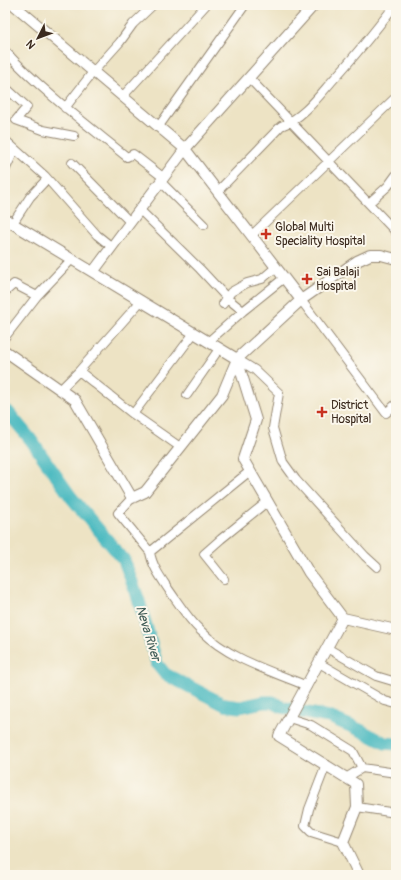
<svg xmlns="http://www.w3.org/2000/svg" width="401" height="880" font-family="Pangolin,sans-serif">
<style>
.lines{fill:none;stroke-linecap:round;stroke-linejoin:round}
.river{stroke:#49b9c0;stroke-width:13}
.minor-casing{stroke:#948671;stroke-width:10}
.tertiary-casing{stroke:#948671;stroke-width:12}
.minor{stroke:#fff;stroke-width:8}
.tertiary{stroke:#fff;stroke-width:10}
.poi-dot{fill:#c8321e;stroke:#fbf7ec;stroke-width:1.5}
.labels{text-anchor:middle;stroke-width:4;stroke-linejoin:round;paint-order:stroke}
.poi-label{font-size:12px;fill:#3b2a1e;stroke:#fbf7ec;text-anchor:start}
.water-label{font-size:13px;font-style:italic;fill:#405c57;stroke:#fbf7ec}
</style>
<rect width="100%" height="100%" fill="#fbf7ec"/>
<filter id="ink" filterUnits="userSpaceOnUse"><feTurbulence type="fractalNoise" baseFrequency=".025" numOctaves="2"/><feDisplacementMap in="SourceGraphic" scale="8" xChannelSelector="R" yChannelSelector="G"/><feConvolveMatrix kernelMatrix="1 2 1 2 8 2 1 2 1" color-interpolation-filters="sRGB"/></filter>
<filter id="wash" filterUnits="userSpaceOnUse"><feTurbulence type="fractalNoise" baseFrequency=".012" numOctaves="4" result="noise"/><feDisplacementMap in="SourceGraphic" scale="16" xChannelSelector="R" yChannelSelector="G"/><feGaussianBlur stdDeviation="0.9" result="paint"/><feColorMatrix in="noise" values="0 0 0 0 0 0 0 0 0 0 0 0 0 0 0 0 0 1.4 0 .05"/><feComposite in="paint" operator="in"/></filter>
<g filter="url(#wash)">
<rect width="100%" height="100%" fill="#ede3c4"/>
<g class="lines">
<path class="river" d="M5,410L8,412L31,440L71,497L124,560L139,601L157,664L165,674L225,705L240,707L263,702H273L282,707L302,712L329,717L360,730L385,743L396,744"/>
</g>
</g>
<g filter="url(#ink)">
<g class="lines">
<g class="minor-casing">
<path id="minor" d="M5,51C42,91 85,123 127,157L133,154L164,178
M249,78L396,232
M5,87L27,107L16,120L43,130L74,136
M123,96L206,5
M65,108L93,72L120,42L133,24L153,5
M159,126L245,5
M5,140L45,176L97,235L112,247
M72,163L130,222
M5,170L15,149
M161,182L204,225
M218,191L281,126C303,118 318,97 333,80C355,56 375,31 395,5
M369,203L388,186L396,175
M140,210L200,269L227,298L243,311
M13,223L30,197L47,179
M252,235L396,97
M5,292L14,284L37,296
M301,300L386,413L396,404
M223,304L231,292L247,283L262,279L276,267
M5,337L37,296L72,259
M208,342L243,311L284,278
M237,359L255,370L279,393L273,428L283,462L296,480L365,556L377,567
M79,371L141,301
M60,390L79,371L133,414
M187,395L219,349
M180,447L133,414L194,333
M250,471L150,552C152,566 161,578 169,590C179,604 188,619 201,631C229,659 271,671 307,686
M132,498L118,513L150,552
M224,579L204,554L221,539L268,501
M327,648L376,676L396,682
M319,663L385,701L396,704
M289,718L311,725L353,751L362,768
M326,765L309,809L305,826L311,832L343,842
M346,778L362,768L396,773
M357,807L396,813"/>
</g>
<g class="tertiary-casing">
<path id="tertiary" d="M14,5L185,149L301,300
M5,219L237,359L222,395L145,492L132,498L75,400L5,351
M396,259L381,255H370L357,261L301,300L237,359L256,420L243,459L309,573L343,618L396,630
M93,272L185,149L314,5
M343,618L279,736L356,784L357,807L343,842L359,875"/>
</g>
<use href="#minor" class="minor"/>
<use href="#tertiary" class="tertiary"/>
</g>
</g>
<g class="poi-dot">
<path d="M264 228h4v4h4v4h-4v4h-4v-4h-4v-4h4z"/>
<path d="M305 273h4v4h4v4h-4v4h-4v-4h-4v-4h4z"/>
<path d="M320 406h4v4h4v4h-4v4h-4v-4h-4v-4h4z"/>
</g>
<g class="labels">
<g class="poi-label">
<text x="275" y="231">Global Multi<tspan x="275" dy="14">Speciality Hospital</tspan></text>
<text x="316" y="276">Sai Balaji<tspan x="316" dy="14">Hospital</tspan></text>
<text x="331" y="409">District<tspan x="331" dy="14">Hospital</tspan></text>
</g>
<g class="water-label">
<text transform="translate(149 633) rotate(73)" y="5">Neva River</text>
</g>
</g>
<rect width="401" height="880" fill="none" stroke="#fbf7ec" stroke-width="20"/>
<g transform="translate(38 38) rotate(228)" stroke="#fbf7ec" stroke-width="3" paint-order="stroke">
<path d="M0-3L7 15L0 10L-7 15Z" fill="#3b2a1e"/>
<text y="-6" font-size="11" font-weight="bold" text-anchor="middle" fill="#3b2a1e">N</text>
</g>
</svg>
